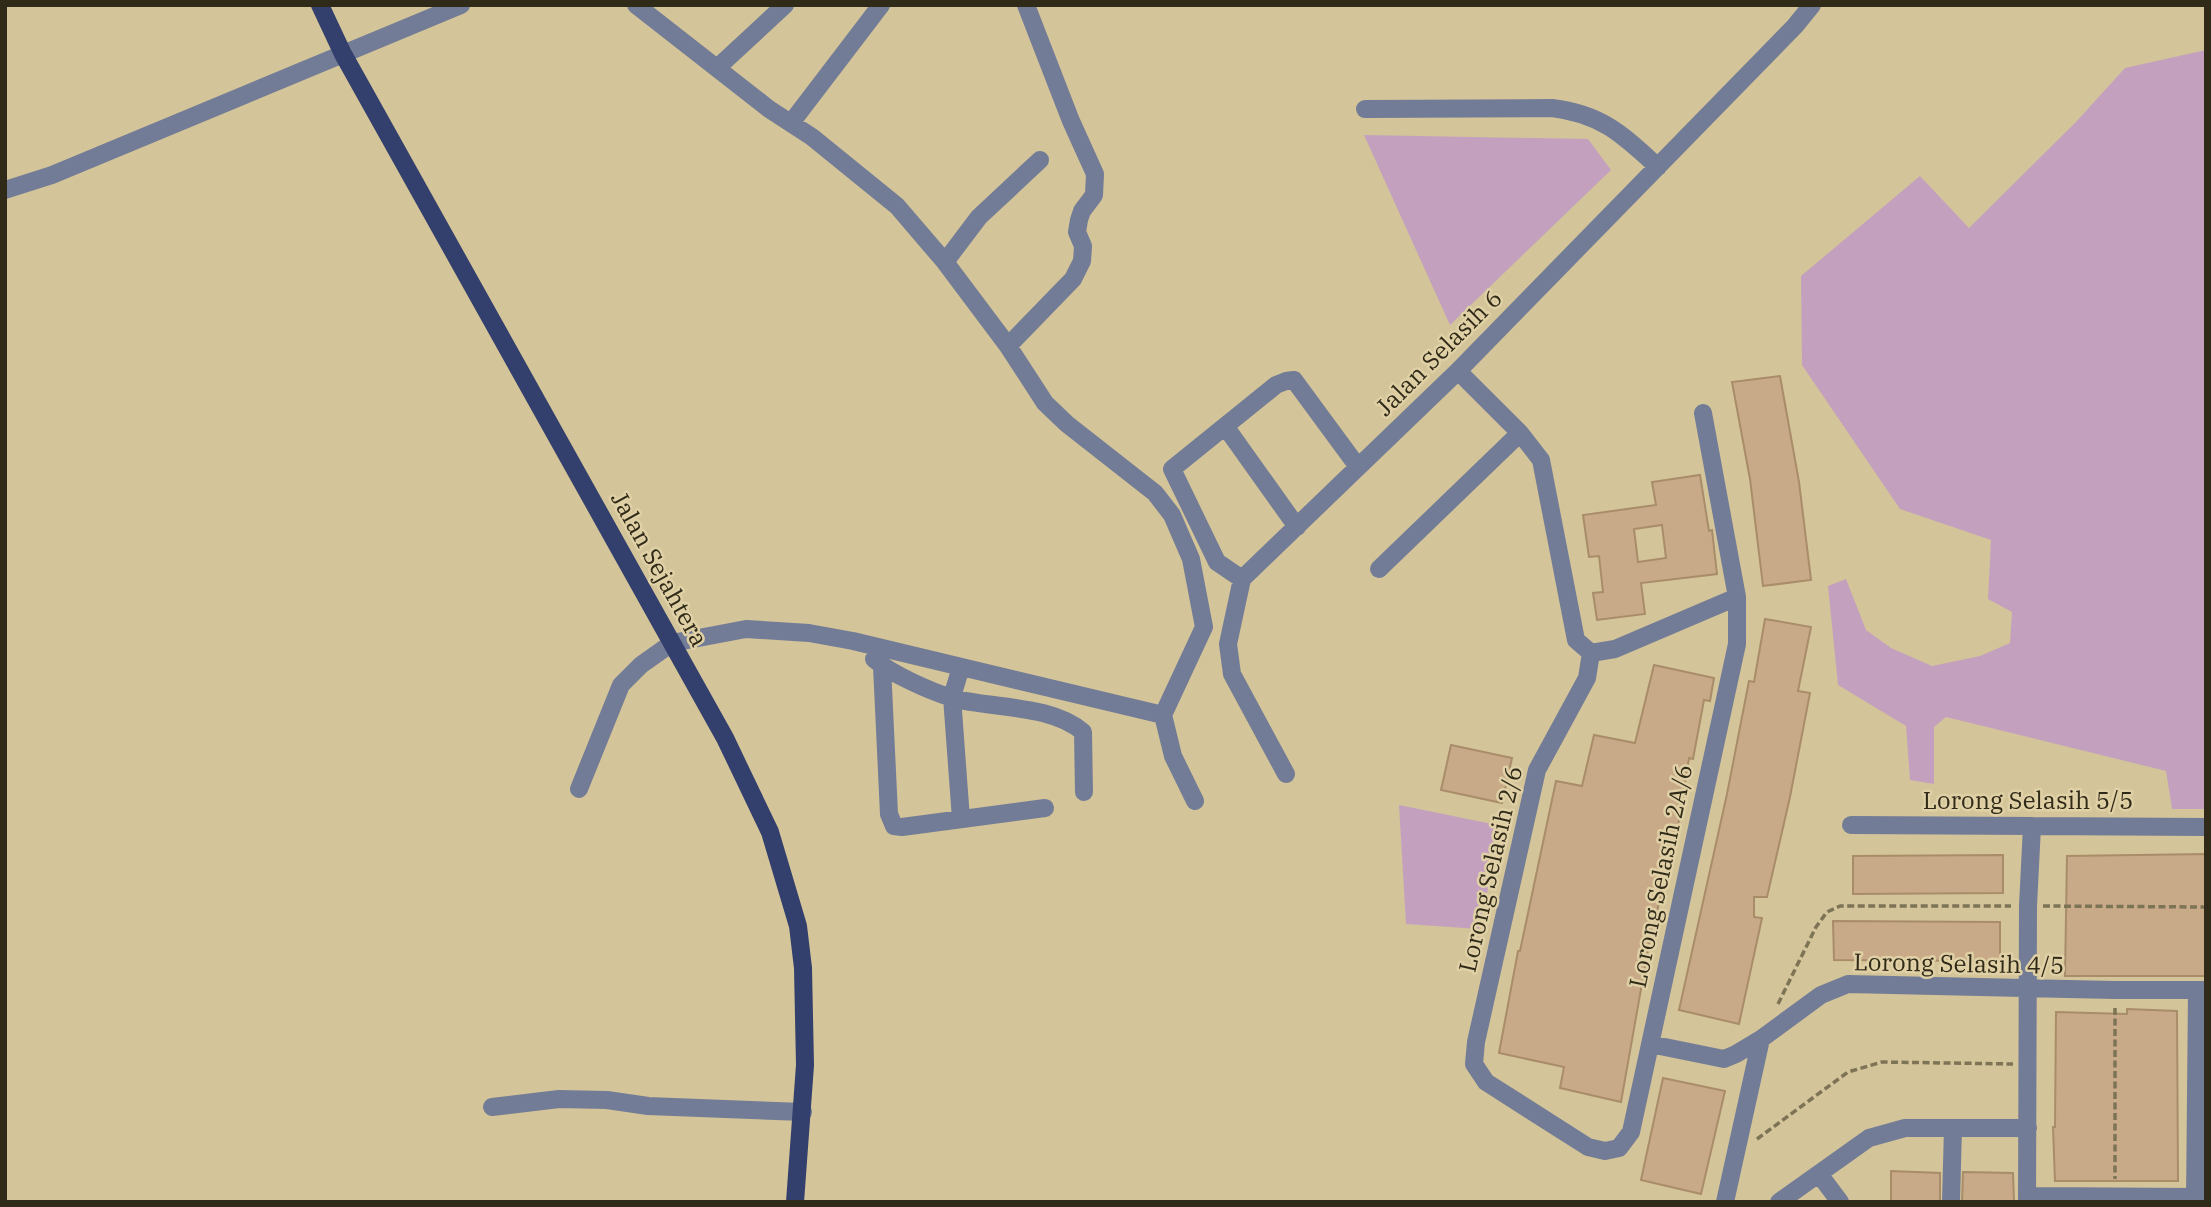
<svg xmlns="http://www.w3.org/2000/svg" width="2211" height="1207" font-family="'IBM Plex Serif',serif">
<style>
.green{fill:#c3a1be}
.building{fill:#c9aa88;stroke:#a98c6a;stroke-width:2;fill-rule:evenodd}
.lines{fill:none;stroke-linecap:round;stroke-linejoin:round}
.path{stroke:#7d7355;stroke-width:3.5;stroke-dasharray:7 3.5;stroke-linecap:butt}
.minor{stroke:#737c96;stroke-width:18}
.major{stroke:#333f6c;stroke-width:18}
.labels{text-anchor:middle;stroke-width:5;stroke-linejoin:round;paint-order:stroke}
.street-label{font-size:24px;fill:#302a19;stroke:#e0d0a5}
</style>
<rect width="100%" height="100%" fill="#d3c499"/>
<path class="green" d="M2206,50V809H2172L2166,771L1946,717L1934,727V784L1910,780L1906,726L1838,685L1828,586L1846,579L1866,630L1891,648L1932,666L1980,656L2010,643L2012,612L1988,599L1991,540L1900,509L1802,365L1801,276L1920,176L1969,228L2075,123L2125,68Z
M1364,135L1588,139L1611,170L1450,325Z
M1399,805L1502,826L1479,929L1406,924Z"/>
<path class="building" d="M1780,376L1799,482L1811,580L1763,586L1750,479L1732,382Z
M1700,475L1709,531L1712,530L1717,574L1641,583L1645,614L1597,620L1593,593L1603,592L1599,556L1589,557L1583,515L1656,505L1652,482ZM1662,525L1666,558L1638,562L1634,529Z
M1765,619L1811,627L1798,691L1810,693L1790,797L1767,897H1754V917L1762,918L1739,1024L1679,1010L1727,794L1749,681L1754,682Z
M1654,665L1714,678L1710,701L1704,700L1693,759L1689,758L1678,826L1668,870H1665L1654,928L1652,927L1621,1102L1560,1088L1564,1067L1499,1053L1518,951H1520L1556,781L1582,786L1594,735L1635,743Z
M1451,745L1512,758L1502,803L1441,790Z
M2206,854V976H2065L2067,856Z
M2003,855V893L1853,894V856Z
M1833,921L2000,922V961L1834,960Z
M2127,1009L2177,1011L2178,1181H2055L2053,1127H2055L2056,1012L2127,1014Z
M1663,1078L1725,1091L1701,1194L1641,1180Z
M1891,1171L1940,1173V1202H1891Z
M1963,1172L2013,1173L2014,1202H1962Z"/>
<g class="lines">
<path class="path" d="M2043,906L2206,907
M1778,1004L1816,927L1827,912L1840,906H2011
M2115,1008V1179
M1757,1139L1848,1072L1882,1062L2013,1064"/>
<path class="minor" d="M636,5L769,109L812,137L897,206L945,262L1008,346L1045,403L1067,424L1155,493L1172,515L1191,559L1204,627L1163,715
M717,68L785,5
M1365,109L1552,108C1602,114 1623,135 1658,167
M791,123L881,5
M5,190L52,175L461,5
M945,262L979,217L1040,160
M1008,346L1073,279L1082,261L1083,246L1077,232L1079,220L1082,211L1094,195L1095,174L1071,121L1026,5
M1458,371L1520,433L1541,460L1576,640L1591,653L1615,649L1737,597L1703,413
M1225,426L1297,527
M1379,569L1520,433
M1242,579L1217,562L1172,469L1276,385L1286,381L1294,380L1358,467
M1591,653L1587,678L1537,770L1476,1042L1474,1064L1486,1082L1588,1147L1605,1151L1619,1148L1631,1132L1737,644V597
M874,659C891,674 930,691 952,698C992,709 1051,704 1083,732L1084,792
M882,666L889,814L894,826L902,827L1045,808
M961,667L952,697L961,819
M1163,715L1173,756L1195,801
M1286,774L1232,674L1228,644L1242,579L1458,371L1795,26L1812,5
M579,789L621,685L641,665L672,643L746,629L809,633L853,641L1163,715
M1851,825L2206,827
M1650,1044L1724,1059L1736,1054L1761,1039L1821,995L1848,984L2115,990H2206
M492,1107L559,1099L607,1100L648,1106L803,1112
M1819,1174L1840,1202
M2027,1196L2195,1197
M1725,1202L1761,1039
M1779,1202L1869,1138L1905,1128H2028
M1951,1202L1953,1128
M2027,1202L2028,906L2032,826
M2195,1202L2197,990"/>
<path class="major" d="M320,5L343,54L725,738L770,832L798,926L803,968L805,1065L795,1202"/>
</g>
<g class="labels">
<g class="street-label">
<text transform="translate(1439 353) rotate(-45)" y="8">Jalan Selasih 6</text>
<text transform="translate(659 569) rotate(61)" y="8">Jalan Sejahtera</text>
<text x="2028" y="809">Lorong Selasih 5/5</text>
<text transform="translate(1491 869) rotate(-77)" y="8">Lorong Selasih 2/6</text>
<text transform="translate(1661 876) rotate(-78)" y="8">Lorong Selasih 2A/6</text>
<text transform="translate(1959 964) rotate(1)" y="8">Lorong Selasih 4/5</text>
</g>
</g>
<rect width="2211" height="1207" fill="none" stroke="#302a19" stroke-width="14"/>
</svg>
